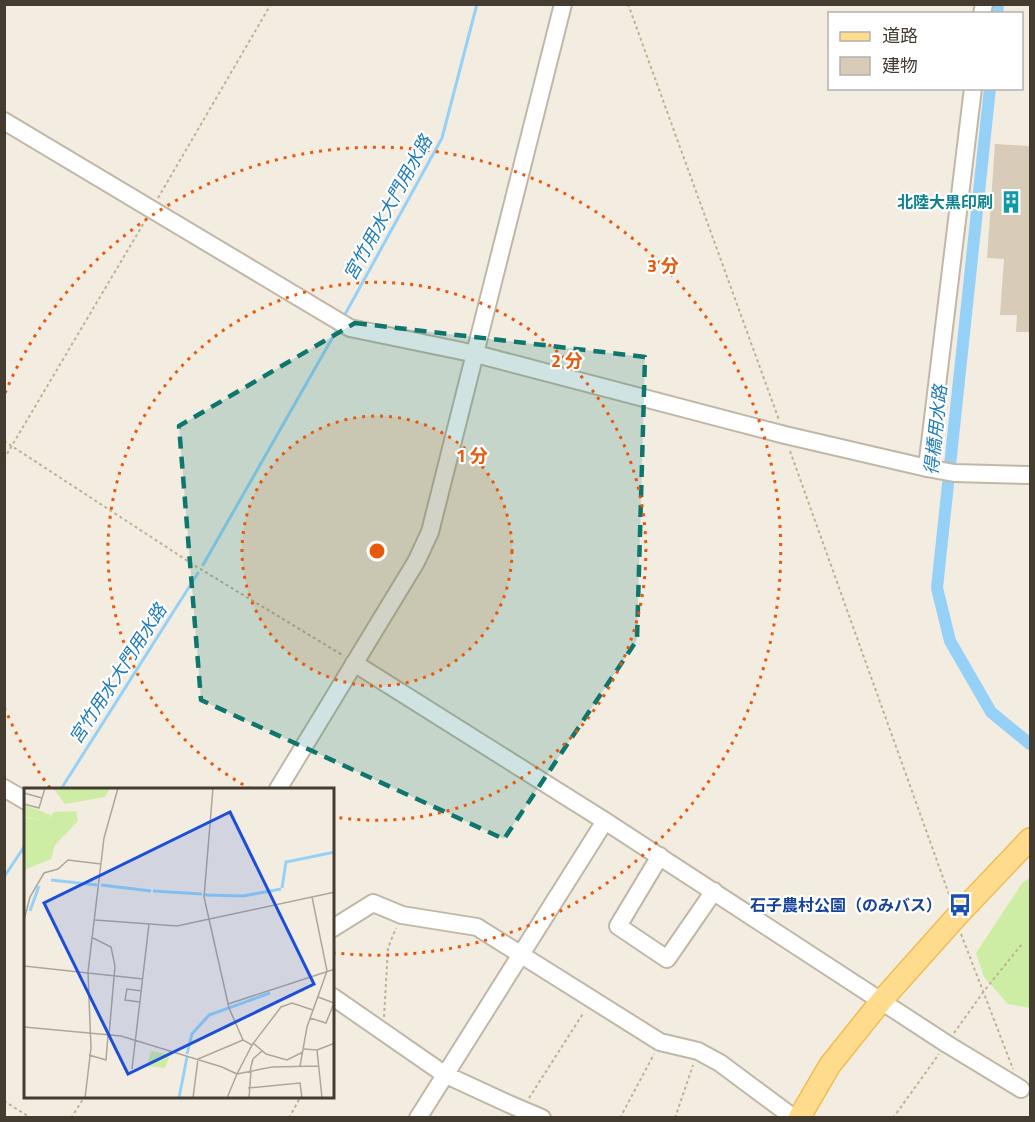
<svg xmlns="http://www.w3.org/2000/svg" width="1035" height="1122" font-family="'Titillium Web','Noto Sans JP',sans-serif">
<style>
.green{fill:#cdeca4}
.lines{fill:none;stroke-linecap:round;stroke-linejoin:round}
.stream{stroke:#95d1f7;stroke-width:3}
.canal{stroke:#95d1f7;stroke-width:12}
.building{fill:#d8cbb8}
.minor-casing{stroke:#c1b7a6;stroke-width:20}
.major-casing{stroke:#efbd52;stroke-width:24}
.path{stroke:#c2b092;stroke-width:2;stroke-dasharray:3 3;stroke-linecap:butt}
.minor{stroke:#fff;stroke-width:16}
.major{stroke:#ffdc8d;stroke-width:21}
.marked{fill:#0f766e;fill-opacity:0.2;stroke:#0f766e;stroke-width:4.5;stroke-dasharray:12 8;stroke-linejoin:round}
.ring{fill:none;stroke:#e8590c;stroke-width:3;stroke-dasharray:3 6}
.labels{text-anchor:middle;stroke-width:4.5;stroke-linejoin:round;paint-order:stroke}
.culture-label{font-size:16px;font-weight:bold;fill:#0d838f;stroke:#fff;text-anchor:end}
.transit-label{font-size:16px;font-weight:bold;fill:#164399;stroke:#fff;text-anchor:end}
.water-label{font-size:18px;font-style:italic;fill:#217cb9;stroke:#fff}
.inset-river{fill:none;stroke:#95d1f7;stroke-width:3}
.inset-road{fill:none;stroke:#ada69b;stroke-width:1.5}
.view{fill:#1d4ed8;fill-opacity:0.15;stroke:#1d4ed8;stroke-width:3}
.inset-edge{fill:none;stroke:#443c31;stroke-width:3}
.centre{fill:#e8590c;stroke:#fff;stroke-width:3}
.ring-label{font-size:18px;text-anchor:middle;font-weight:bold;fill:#e8590c;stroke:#fff;stroke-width:4.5;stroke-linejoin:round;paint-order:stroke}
</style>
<rect width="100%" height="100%" fill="#f3ede1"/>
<path class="green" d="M1030,878V1008L1008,1004L984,977L976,953L1023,882Z"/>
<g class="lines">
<path class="stream" d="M343,318L442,138L477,4
M203,565L338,328
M61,789L198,573
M4,877L26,844"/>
<path class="canal" d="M997,14L998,4
M990,88L937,588L950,641L991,712L1030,744"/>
</g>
<path class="building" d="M995,144L1030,146V332H1016L1017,315H1000L1004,259L987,258Z"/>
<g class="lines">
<g class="minor-casing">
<path id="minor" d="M982,14L984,4
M4,121L350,328L476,354L785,435L927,468L954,473L1030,475
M927,468L973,88
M354,663L605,821L947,1044L1021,1089
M4,788L26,801
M278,789L416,562L430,532L563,4
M660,856L618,926L667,959L714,891
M333,928L373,903L402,915L477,927L660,1042L698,1051L720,1063L794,1118
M333,997L444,1074L509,1104L542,1118
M418,1118L605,821"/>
</g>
<g class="major-casing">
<path id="major" d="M799,1118L830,1065L882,1000L957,916L1030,839"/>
</g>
<path class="path" d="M628,4L779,420
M158,198L271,4
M4,441L197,567L344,656
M790,451L951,900
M4,459L145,221
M961,934L1013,1069
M384,1017L388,948L396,928
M954,1033L984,991L1022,944
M529,1098L584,1012
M4,1101L31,1118
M71,1118L85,1096
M289,1118L301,1096
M620,1118L654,1054
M675,1118L693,1065
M893,1118L939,1054"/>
<use href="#minor" class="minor"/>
<use href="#major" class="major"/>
</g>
<path class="marked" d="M355,323L645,357L637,640L504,839L201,700L179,426Z"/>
<circle cx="377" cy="551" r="135" fill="#e8590c" fill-opacity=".12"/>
<g class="ring">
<circle cx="377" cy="551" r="135"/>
<path d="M251 789A269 269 0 1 1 335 817"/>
<path d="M50 788A404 404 0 0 1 5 709M5 393A404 404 0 1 1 335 953"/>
</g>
<defs>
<g id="building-bare" transform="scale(1.8)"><path d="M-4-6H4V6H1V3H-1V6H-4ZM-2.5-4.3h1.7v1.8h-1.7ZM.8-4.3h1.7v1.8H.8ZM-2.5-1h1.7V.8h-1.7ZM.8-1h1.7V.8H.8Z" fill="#0f9aa8" stroke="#fff" stroke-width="2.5" paint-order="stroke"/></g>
<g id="bus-bare" transform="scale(1.8)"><path d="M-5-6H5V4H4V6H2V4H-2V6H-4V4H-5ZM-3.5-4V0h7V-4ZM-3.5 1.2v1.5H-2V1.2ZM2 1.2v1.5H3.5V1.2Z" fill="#1a4fb4" stroke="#fff" stroke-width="2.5" paint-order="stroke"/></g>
</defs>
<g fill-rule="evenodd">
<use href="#building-bare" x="1011" y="202"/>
<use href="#bus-bare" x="960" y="905"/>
</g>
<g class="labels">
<g class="culture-label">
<text x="993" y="208">北陸大黒印刷</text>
</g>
<g class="transit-label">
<text x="942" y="911">石子農村公園（のみバス）</text>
</g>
<g class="water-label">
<text transform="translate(388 208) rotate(-61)" y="6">宮竹用水大門用水路</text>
<text transform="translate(936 430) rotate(-84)" y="6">得橋用水路</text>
<text transform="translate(118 674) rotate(-57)" y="6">宮竹用水大門用水路</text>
</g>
</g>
<g transform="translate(24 788)">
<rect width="310" height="310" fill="#f3ede1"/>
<path d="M86,0L81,9L41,16L29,0ZM0,17L27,27L24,33L30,24L52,23L54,33L31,57L27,71L0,82V30L22,32L0,29ZM127,263L146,267L141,280L123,278Z" fill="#cdeca4"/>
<path class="inset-river" d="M27,92L73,97M77,97L127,103M258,100L262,74L311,64M129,103L178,106M181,107L219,108L257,101M6,123L15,98M163,266L168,246L185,227L246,205M155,310L163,269"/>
<path class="inset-road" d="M189,0L180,109L205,220L219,252L228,257L213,286M0,5L18,10M0,16L15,20L21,0M0,132L6,109L20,85L34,81L44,72L77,76M71,132L153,138L311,104M69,150L87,159L91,178L85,247M0,178L119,191M116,214L101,212L103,201L118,203M204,216L311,181M286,230L302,235L310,215L294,209M0,239L97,248L198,279L213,286L203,310M229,255L242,266L263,272L279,264M228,257L257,219L268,215L289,222M280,261L293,262L311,255M293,262L298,310M65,267L82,272L84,247M276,278L283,239L303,183L288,109M108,281L125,136M226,283L229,271L238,263M213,286L248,279L294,278M224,300L276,295L278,310M61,310L67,260L64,184L80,50L94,0M169,310L174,271L219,252M225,310L227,283"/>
<path class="view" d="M206,24L290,196L104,286L20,115Z"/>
<rect width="310" height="310" class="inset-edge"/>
</g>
<circle cx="377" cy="551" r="9" class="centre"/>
<g class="ring-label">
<text x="663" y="272">3 分</text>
<text x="567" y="367">2 分</text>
<text x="472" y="462">1 分</text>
</g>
<rect width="1035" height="1122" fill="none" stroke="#443c31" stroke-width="12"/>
<rect x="828" y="12" width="195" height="78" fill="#ffffff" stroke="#b4b1ad" stroke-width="1.5"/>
<rect x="840" y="32" width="30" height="9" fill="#ffdc8d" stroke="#b4b1ad" stroke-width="1.5"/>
<text x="882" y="42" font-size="18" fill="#443c31">道路</text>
<rect x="840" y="57" width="30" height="18" fill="#d8cbb8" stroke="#b4b1ad" stroke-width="1.5"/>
<text x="882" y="72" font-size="18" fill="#443c31">建物</text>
</svg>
